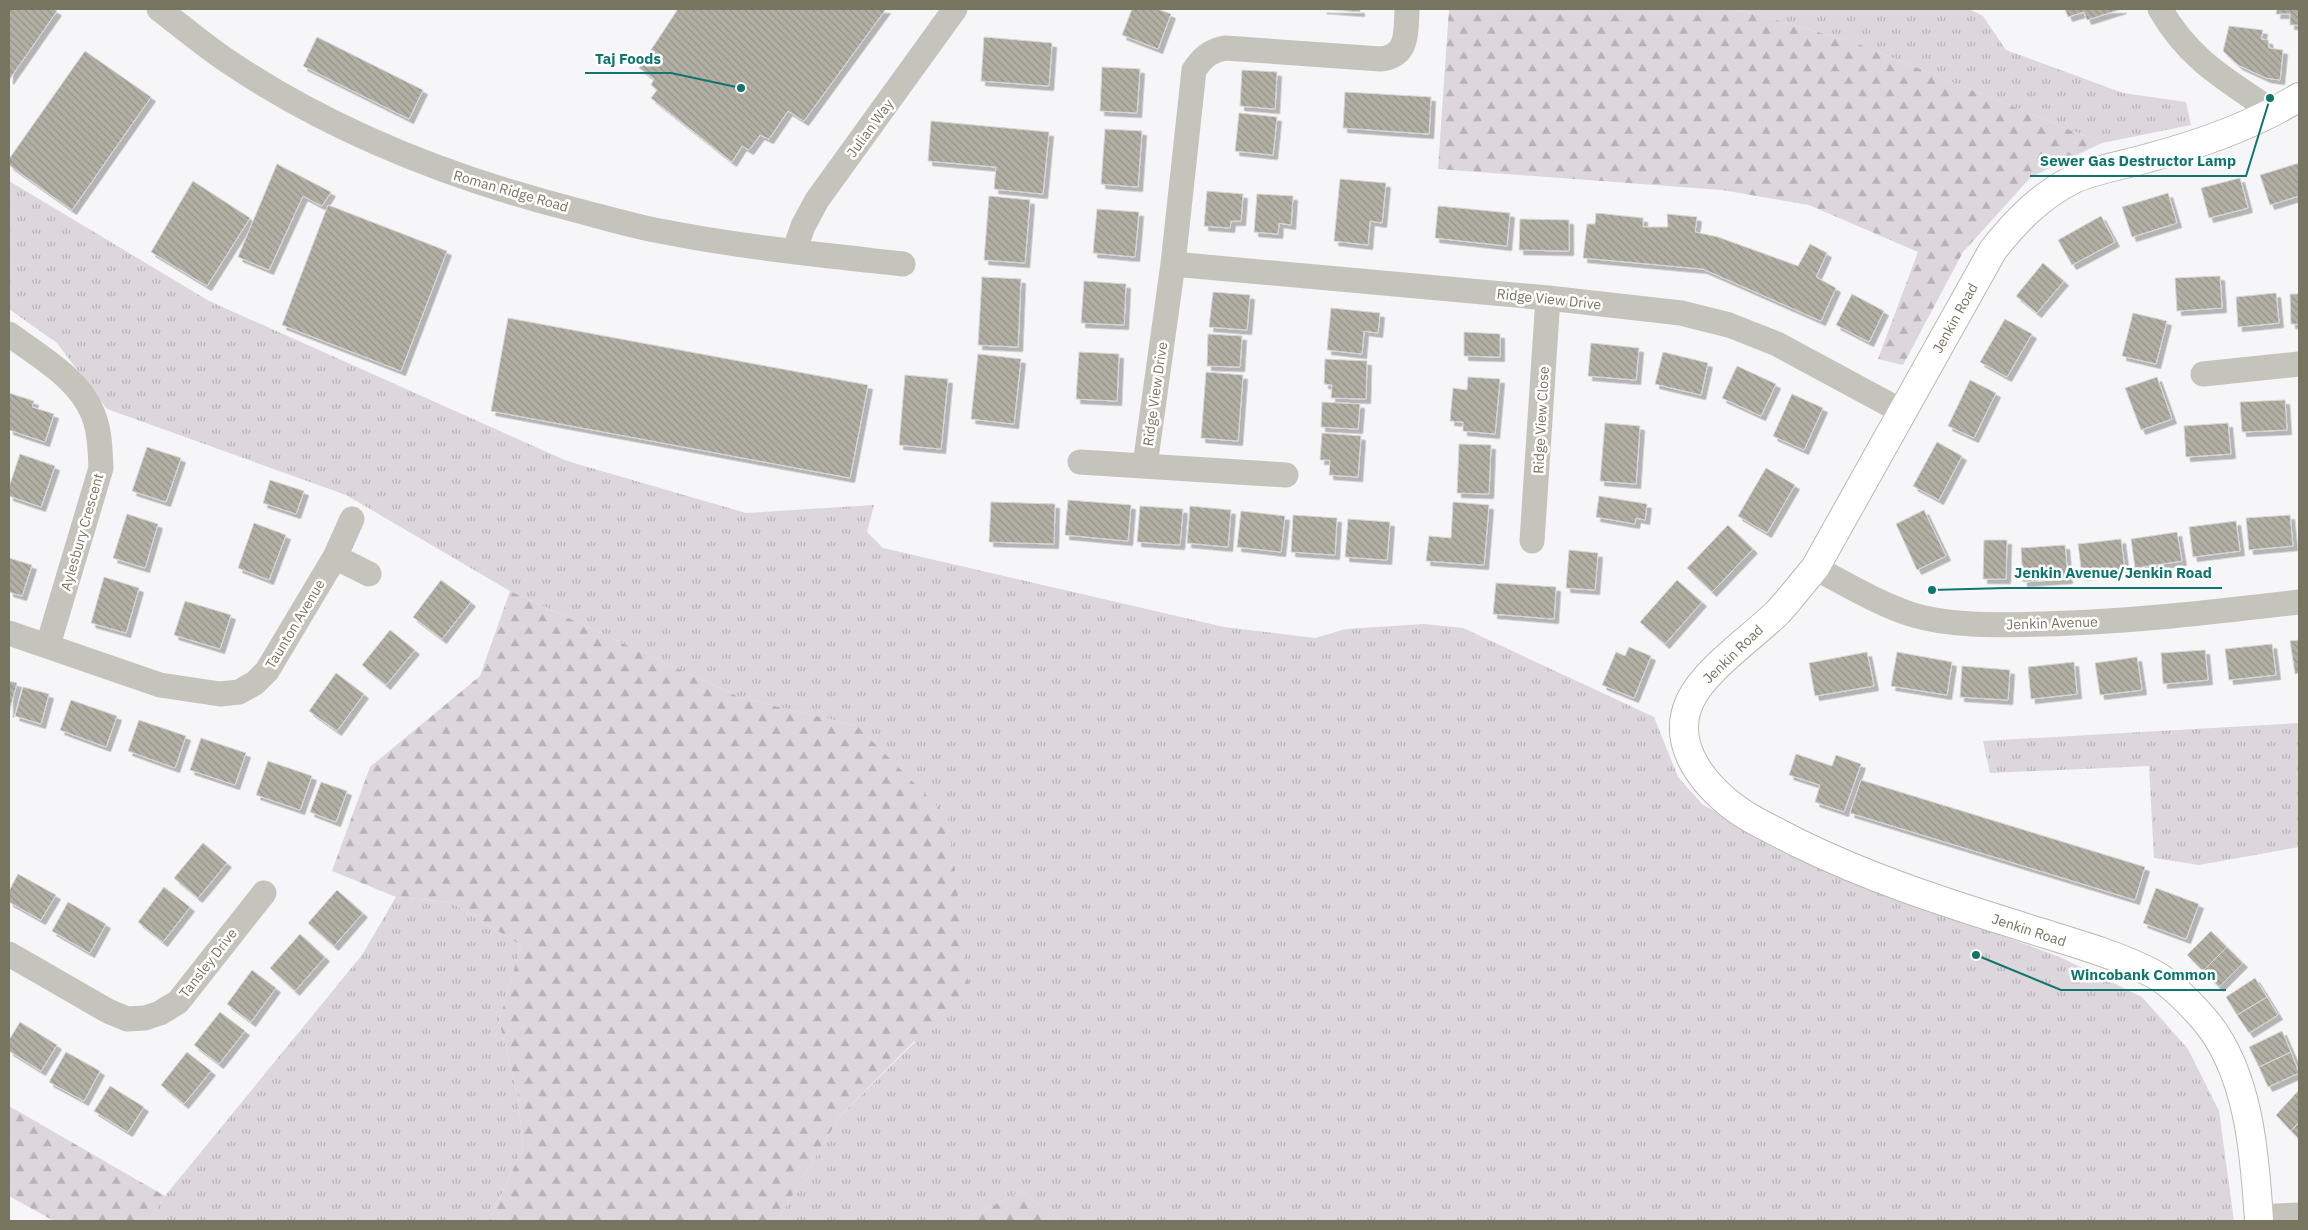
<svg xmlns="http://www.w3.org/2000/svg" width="2308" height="1230" font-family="'IBM Plex Sans',sans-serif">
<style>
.grass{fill:url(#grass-tufts)}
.forest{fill:url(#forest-firs)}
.building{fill:url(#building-back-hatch);stroke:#d8d7d9;filter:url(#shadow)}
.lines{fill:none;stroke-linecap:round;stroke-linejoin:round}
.secondary-casing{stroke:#babab1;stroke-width:30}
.street{stroke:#c4c3bc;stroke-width:25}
.secondary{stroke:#fff;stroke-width:28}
.labels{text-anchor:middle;stroke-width:5;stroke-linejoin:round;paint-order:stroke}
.street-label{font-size:14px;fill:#777560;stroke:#fff}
.leader{fill:none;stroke:#0f766e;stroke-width:2}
.callout-dot{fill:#0f766e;stroke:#fff;stroke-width:2}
.callout-label{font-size:15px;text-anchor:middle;font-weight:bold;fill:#0f766e;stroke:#fff;stroke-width:5;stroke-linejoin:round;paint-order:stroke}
</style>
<defs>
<pattern id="grass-tufts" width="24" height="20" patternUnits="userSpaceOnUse" patternTransform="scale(1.25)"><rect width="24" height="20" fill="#ddd6dd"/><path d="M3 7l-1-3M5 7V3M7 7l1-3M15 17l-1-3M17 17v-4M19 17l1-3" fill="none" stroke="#b8b2b7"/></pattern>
<pattern id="forest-firs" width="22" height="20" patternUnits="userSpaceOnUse" patternTransform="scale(1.25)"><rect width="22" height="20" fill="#ddd6dd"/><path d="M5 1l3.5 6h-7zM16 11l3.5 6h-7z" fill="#b8b2b7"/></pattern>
<pattern id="building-back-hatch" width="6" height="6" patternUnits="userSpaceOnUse" patternTransform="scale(1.25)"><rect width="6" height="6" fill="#b2b0a5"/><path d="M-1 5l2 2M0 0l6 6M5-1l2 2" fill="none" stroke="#96948a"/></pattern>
<filter id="shadow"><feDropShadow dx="4.5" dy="4.5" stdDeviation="0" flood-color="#0004"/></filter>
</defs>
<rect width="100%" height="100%" fill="#f6f5f7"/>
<path class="grass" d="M1728,9H1969L1983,16L2006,50L2123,93L2186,102L2191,125L2102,143L1856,43L1752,13Z
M9,181L209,301L567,461L746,513L874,505L867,532L883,548L1224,627L1315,638L1346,629L1424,624L1463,628L1654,717L1678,777L1703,805L1834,874L2060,957L2142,997L2188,1049L2219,1111L2234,1221H1061L1022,1191L962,1221H777L840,1116L915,1042L857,726L739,697L510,591L346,495L107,409L57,343L9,309Z
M2299,723V847L2199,865L2154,858L2149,766L1990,773L1983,741Z
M396,897L450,902L521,945L499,1021L518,1095L523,1148L489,1221H148L165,1196L362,955Z"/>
<path class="forest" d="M1449,9H1728L1752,13L1856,43L2102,143L2031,177L1963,252L1903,365L1878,359L1918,252L1809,205L1722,190L1438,169Z
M510,591L739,697L857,726L948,817L969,986L840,1116L777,1221H489L523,1148L518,1095L499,1021L521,945L450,902L396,897L332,871L370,767L480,676Z
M9,1106L165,1196L148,1221H54L9,1196Z
M1022,1191L1061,1221H962Z"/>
<path class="building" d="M9,9H53L57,11L9,80Z
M678,9H886L804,121L788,111L769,139L760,135L749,150L742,146L732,162L651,98L657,90L651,85L654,79L639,68Z
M1132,9H1157L1171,14L1158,49L1122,35Z
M1322,9H1360V12Z
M2065,9H2122L2087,20L2084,12L2068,17Z
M2277,9H2299V25H2290V14H2276Z
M2229,26L2263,30L2261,39L2268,40L2269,48L2283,50L2280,80L2266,78L2238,65L2223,51Z
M317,37L423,90L409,119L303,66Z
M984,37L1052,43L1049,86L981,81Z
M85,51L151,97L72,210L9,165V159Z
M1102,67L1140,69L1137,113L1100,111Z
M1242,70L1277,72L1275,109L1240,106Z
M1345,92L1431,97L1429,134L1343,128Z
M1239,113L1277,117L1273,155L1235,151Z
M931,121L1049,132L1043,194L994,189L996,167L928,161Z
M1105,129L1142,131L1138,187L1101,184Z
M2299,163V196L2270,205L2260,175Z
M277,164L331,192L322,206L303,196L269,270L238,257Z
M2240,178L2248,208L2209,218L2201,188Z
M1340,179L1386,183L1382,223L1370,221L1368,245L1334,241Z
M193,181L250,218L207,286L151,252Z
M1207,191L1243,194L1241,221H1231L1230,228L1204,226Z
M2168,193L2177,223L2132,237L2122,207Z
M1257,194L1293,196L1291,225L1279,223L1278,234L1254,232Z
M989,196L1030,200L1025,263L984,260Z
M328,205L447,251L401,371L282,325Z
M1438,206L1510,213L1507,246L1435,238Z
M1097,209L1139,212L1135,257L1093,253Z
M1596,213L1643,218V227H1668L1667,214L1697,217L1695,232L1718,237L1798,266L1810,244L1827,253L1816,277L1836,288L1821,321L1703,269L1583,258L1587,224H1595Z
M2101,216L2115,242L2072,265L2058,240Z
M1520,219L1569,220V251L1519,250Z
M2043,263L2064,281L2037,313L2016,296Z
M2220,276L2222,308L2177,311L2175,278Z
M982,277L1021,279L1018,347L978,345Z
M1084,281L1126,284L1124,325L1081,323Z
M1213,292L1250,295L1247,330L1209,327Z
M2276,293L2279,323L2238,327L2236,297Z
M1852,294L1884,311L1869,342L1836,325Z
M2290,294H2299V324H2291Z
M1331,308L1380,313L1378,333L1364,331L1362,354L1327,350Z
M2133,313L2167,321L2156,364L2122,356Z
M508,318L868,385L850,478L491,411Z
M2005,319L2032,334L2007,377L1980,362Z
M1464,332L1500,334V357L1464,356Z
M1208,334L1242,336L1240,367L1207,366Z
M1591,343L1639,348L1636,380L1588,376Z
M1079,352L1119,354L1117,401L1076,399Z
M1663,352L1708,363L1701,395L1655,384Z
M978,354L1021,359L1014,424L971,419Z
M1325,359L1367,361L1366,399L1331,398L1332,385L1324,384Z
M1737,366L1776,384L1761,416L1722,398Z
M1206,372L1243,375L1238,441L1201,438Z
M905,375L948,379L941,449L899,445Z
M1468,377L1500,379L1495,434L1463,431V422L1450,421L1453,388L1467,390Z
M2157,377L2172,419L2141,430L2125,388Z
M1970,380L1996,393L1974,438L1948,426Z
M9,393L34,401L32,407L54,414L45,442L9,430Z
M1792,394L1823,408L1804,450L1773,436Z
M2285,400L2287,430L2242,432L2240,402Z
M1322,402L1360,404L1358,429L1321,427Z
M1605,423L1640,426L1636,484L1600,481Z
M2228,423L2231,454L2186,457L2184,426Z
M1322,433L1361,436L1358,477L1329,475L1330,460H1320Z
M1937,442L1962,456L1939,500L1913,486Z
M1459,444L1491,445L1489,494L1457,493Z
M147,447L181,458L166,502L132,491Z
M20,454L55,466L41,507L9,496V487Z
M1766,468L1795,485L1767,533L1738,516Z
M270,480L304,491L296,514L263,503Z
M1599,496L1647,504L1645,520L1636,518L1635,524L1596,517Z
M1068,500L1131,505L1128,541L1065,535Z
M991,502L1055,504L1054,544L989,542Z
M1453,502L1489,505L1484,565L1426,561L1429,536L1451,538Z
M1140,506L1183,509L1180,545L1137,542Z
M1190,506L1231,510L1228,547L1187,543Z
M1924,510L1946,556L1917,570L1896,524Z
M1241,511L1285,516L1281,552L1237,547Z
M127,514L158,524L145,568L113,558Z
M1293,515L1337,518L1335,555L1291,552Z
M2290,515L2293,546L2249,550L2246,518Z
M1348,519L1390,522L1387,560L1345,557Z
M2236,521L2240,551L2193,557L2189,527Z
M254,523L286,535L269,580L238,568Z
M1728,525L1753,549L1712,592L1687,568Z
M2177,532L2182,561L2135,568L2131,539Z
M2121,539L2125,570L2082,576L2078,544Z
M1984,540H2007L2006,579H1983Z
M2065,545L2068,579L2023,582L2021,548Z
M1569,550L1598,553L1595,590L1566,588Z
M9,558L32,565L22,596L9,592Z
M104,577L139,588L126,633L91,623Z
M441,580L471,602L442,639L413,617Z
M1677,580L1702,602L1665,644L1640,622Z
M1496,583L1556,587L1554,619L1493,614Z
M185,601L231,615L220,649L174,635Z
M390,630L415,650L386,685L362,665Z
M2299,640V673L2295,674L2290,641Z
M2272,644L2276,675L2229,680L2225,649Z
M1629,647L1651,656L1634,698L1602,685L1616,652L1625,656Z
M2205,650L2208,680L2163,684L2161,653Z
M1867,652L1874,686L1815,696L1809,663Z
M1897,652L1952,662L1947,695L1891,686Z
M2137,657L2142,690L2100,695L2095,663Z
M2074,662L2077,694L2031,699L2028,667Z
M1962,666L2010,670L2008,700L1960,697Z
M336,673L364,694L337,731L309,711Z
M9,681L17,683L9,713Z
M23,687L49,694L41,724L15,716Z
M71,700L117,716L106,747L60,730Z
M139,720L186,736L175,768L128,751Z
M201,738L246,753L235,785L190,770Z
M1796,754L1832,766L1836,755L1861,764L1844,812L1815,802L1820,785L1789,775Z
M268,761L312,776L300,810L256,795Z
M1861,780L2145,867L2135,900L1850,813Z
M321,782L347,791L336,822L310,812Z
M203,843L227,863L198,898L174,878Z
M18,874L56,895L41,920L9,902V891Z
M164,887L190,907L163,942L138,922Z
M2156,888L2199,904L2186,939L2143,923Z
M337,890L363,913L334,946L308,923Z
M68,902L106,924L90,953L52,931Z
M2211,931L2227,947L2203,971L2187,955Z
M300,934L325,957L295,991L270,968Z
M2227,947L2243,963L2219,987L2203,971Z
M252,970L276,988L251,1022L227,1004Z
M2255,978L2267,997L2237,1015L2226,997Z
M2267,997L2278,1015L2249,1033L2237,1015Z
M220,1012L245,1031L219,1064L194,1045Z
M20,1022L57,1045L41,1071L9,1051V1040Z
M2282,1031L2291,1052L2259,1067L2249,1047Z
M66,1052L100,1071L84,1101L49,1082Z
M187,1052L211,1071L184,1104L161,1085Z
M2291,1052L2299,1073L2268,1087L2259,1067Z
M110,1086L144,1107L128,1132L94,1111Z
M2299,1090V1122L2291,1131L2276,1115Z
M2299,1122V1139L2291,1131Z"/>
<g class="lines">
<g class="secondary-casing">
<path id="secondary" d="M2259,1221C2255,1155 2249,1070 2203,1018C2189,1002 2171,983 2152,973C2109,951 2059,939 2014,924C1940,901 1867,877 1798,843C1774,830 1747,819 1726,801C1697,776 1672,740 1690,701C1705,669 1753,637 1778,612C1791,598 1803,582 1815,568L1993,250C2016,221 2039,197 2072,180C2089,171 2128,164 2148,158C2201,144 2253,126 2299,97"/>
</g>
<path class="street" d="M159,9C180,25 201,43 223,58C331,132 452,179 579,211C606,218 633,226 660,231C740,247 822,255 903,264
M2160,9C2190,61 2227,80 2275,113
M794,252L803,226L817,200L955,9
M1173,264L1548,298L1681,313L1729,325L1777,344L1903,412
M9,334C38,356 79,378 93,414C100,431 100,450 101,468L48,645
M2203,374L2299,364
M1080,462L1286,475
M1145,465L1173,264L1194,70C1203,57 1210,51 1225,48L1381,59C1409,56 1406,31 1407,9
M1532,541L1548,298
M335,557L369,574
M1815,568C1846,584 1877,603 1910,614C1951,627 2000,625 2042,624C2129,622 2214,612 2299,602
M9,633L160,685L220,694L239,692L255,683L267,671L335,557L352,519
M9,954L108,1011L127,1019L145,1018L160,1013L178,1002L264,893
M2258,1217L2299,1215"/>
<use href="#secondary" class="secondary"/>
</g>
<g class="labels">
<g class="street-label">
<text transform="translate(870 128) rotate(-54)" y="5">Julian Way</text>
<text transform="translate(511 191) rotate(16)" y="5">Roman Ridge Road</text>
<text transform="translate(1549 299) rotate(6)" y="5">Ridge View Drive</text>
<text transform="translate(1955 318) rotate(-61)" y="5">Jenkin Road</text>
<text transform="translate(1155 394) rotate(-82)" y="5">Ridge View Drive</text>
<text transform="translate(1541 420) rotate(-87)" y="5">Ridge View Close</text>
<text transform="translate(82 532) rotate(-74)" y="5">Aylesbury Crescent</text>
<text transform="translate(2052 623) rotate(-2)" y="5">Jenkin Avenue</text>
<text transform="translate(295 624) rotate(-59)" y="5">Taunton Avenue</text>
<text transform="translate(1733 654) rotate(-44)" y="5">Jenkin Road</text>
<text transform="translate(2029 930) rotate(18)" y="5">Jenkin Road</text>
<text transform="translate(208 963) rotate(-52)" y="5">Tansley Drive</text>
</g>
</g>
<path class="leader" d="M741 88L671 73H585M2270 98L2246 176H2030M1932 590L2005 588H2222M1976 955L2061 990H2226"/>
<g class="callout-dot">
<circle cx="741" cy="88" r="5"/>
<circle cx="2270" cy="98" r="5"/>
<circle cx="1932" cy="590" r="5"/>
<circle cx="1976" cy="955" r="5"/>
</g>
<g class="callout-label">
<text x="628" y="64">Taj Foods</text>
<text x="2138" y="166">Sewer Gas Destructor Lamp</text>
<text x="2113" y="578">Jenkin Avenue/Jenkin Road</text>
<text x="2143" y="980">Wincobank Common</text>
</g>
<rect width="2308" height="1230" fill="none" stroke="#777560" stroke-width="20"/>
</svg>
